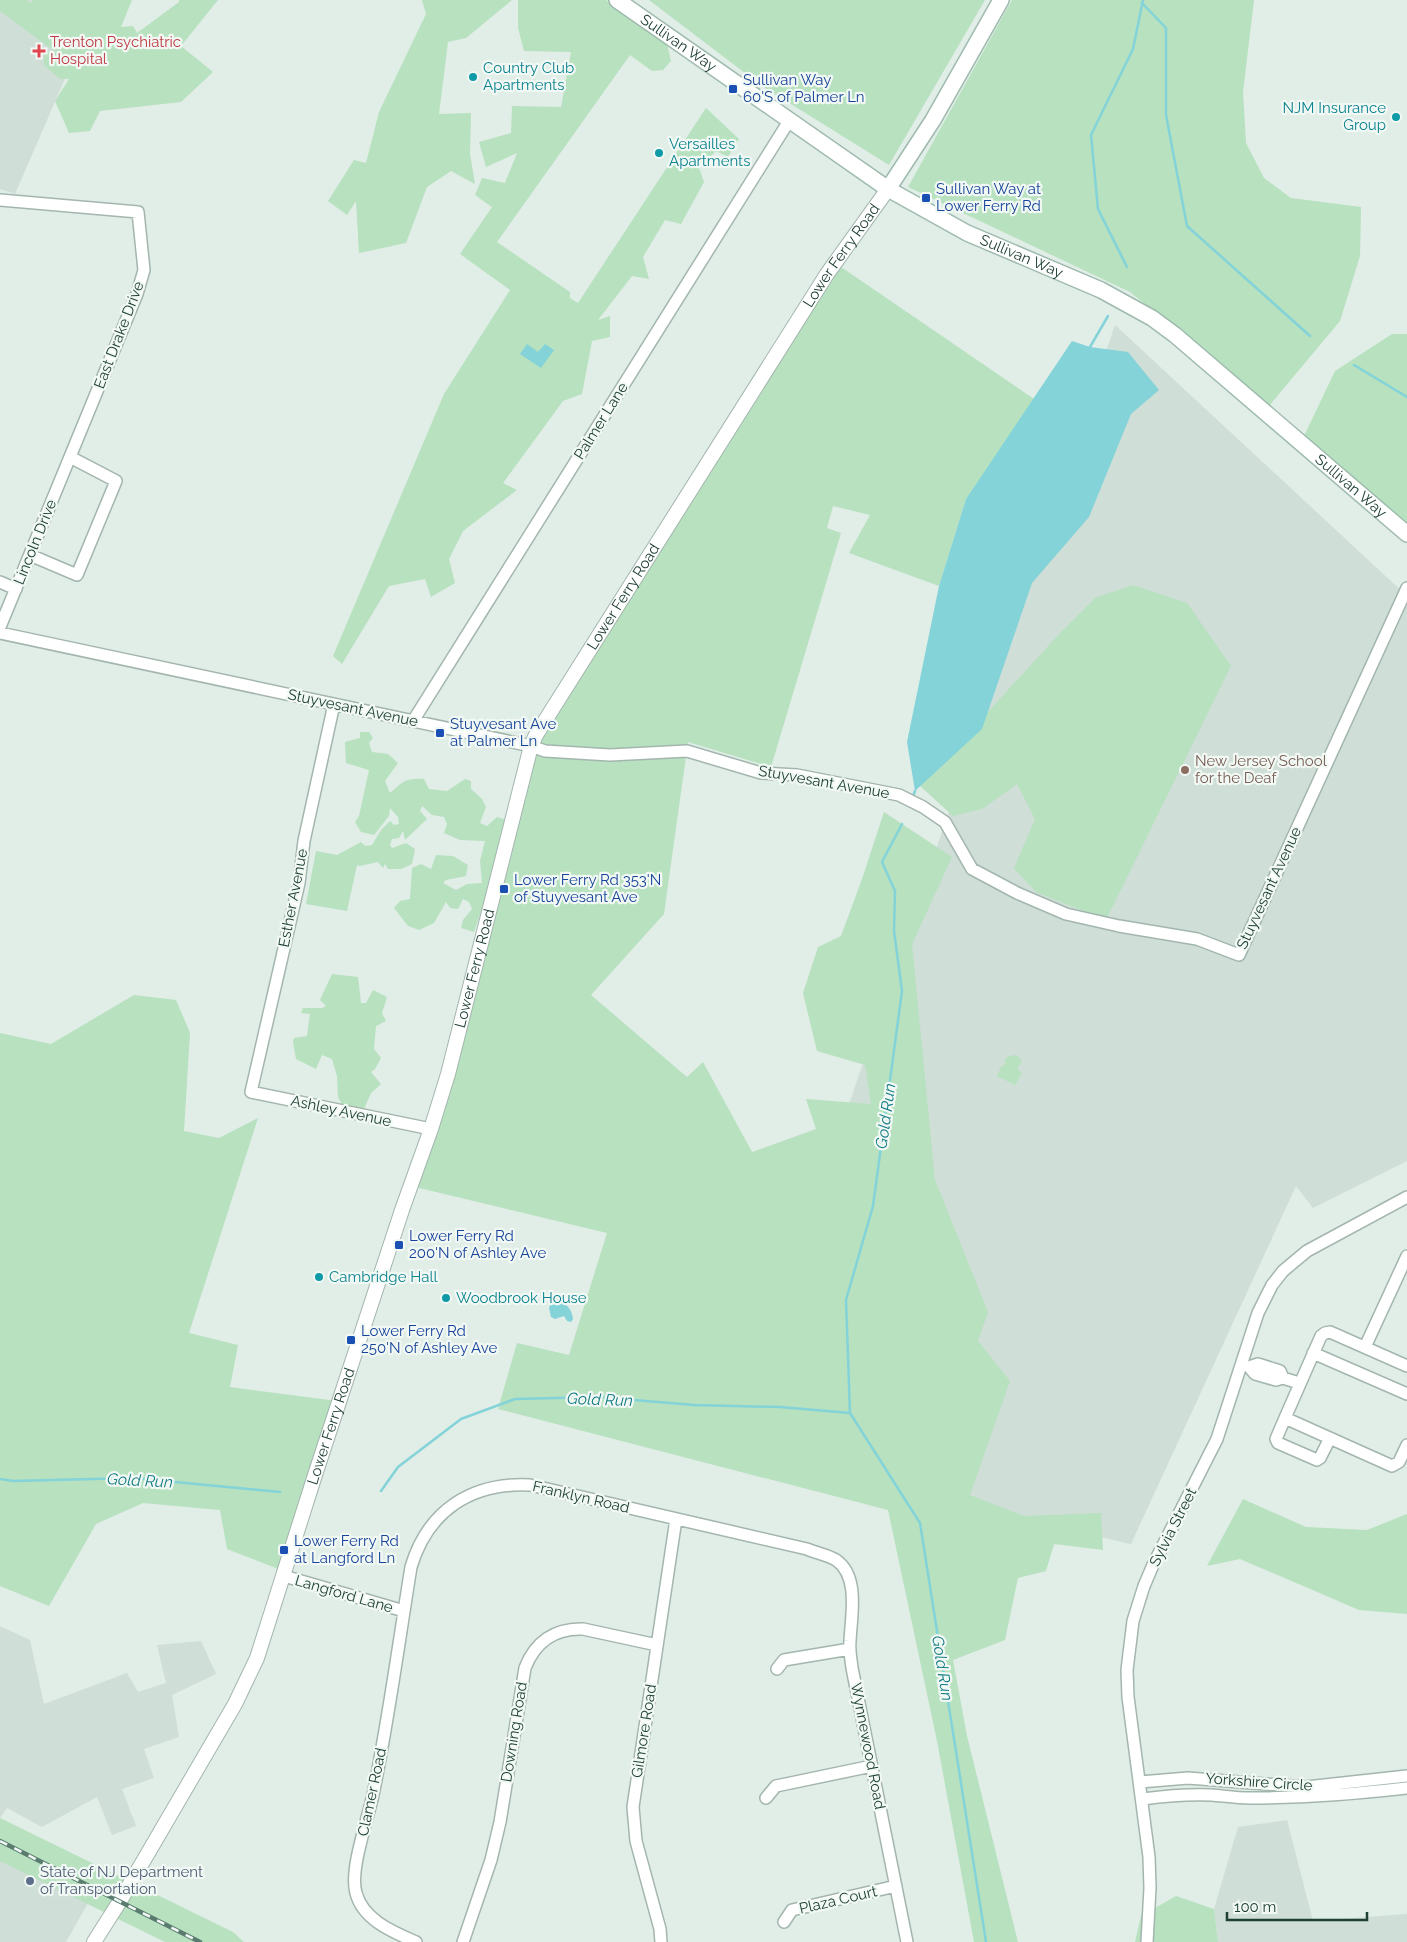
<svg xmlns="http://www.w3.org/2000/svg" width="1407" height="1942" font-family="Raleway,sans-serif">
<style>
.built{fill:#cfded6}
.green{fill:#b7e1bf}
.water{fill:#83d3d9}
.lines{fill:none;stroke-linecap:round;stroke-linejoin:round}
.stream{stroke:#83d3d9;stroke-width:2.5}
.minor-casing{stroke:#a3b6ae;stroke-width:14}
.tertiary-casing{stroke:#a3b6ae;stroke-width:16}
.secondary-casing{stroke:#9ebbae;stroke-width:18}
.minor{stroke:#fff;stroke-width:11}
.tertiary{stroke:#fff;stroke-width:14}
.secondary{stroke:#fff;stroke-width:15}
.rail-casing{stroke:#5a7c70;stroke-width:4.5}
.rail{stroke:#f2f9f5;stroke-width:2.5;stroke-dasharray:8;stroke-linecap:butt}
.health-dot{fill:#e0444e;stroke:#f2f9f5;stroke-width:2}
.culture-dot{fill:#0f9aa8;stroke:#f2f9f5;stroke-width:2}
.transit-dot{fill:#1a4fb4;stroke:#f2f9f5;stroke-width:2}
.education-dot{fill:#8d6e63;stroke:#f2f9f5;stroke-width:2}
.service-dot{fill:#5c6f8a;stroke:#f2f9f5;stroke-width:2}
.labels{text-anchor:middle;stroke-width:4.5;stroke-linejoin:round;paint-order:stroke}
.health-label{font-size:15px;fill:#be3a42;stroke:#f2f9f5;text-anchor:start}
.street-label{font-size:15px;fill:#1f4035;stroke:#f2f9f5}
.culture-label{font-size:15px;fill:#0d838f;stroke:#f2f9f5;text-anchor:start}
.transit-label{font-size:15px;fill:#164399;stroke:#f2f9f5;text-anchor:start}
.education-label{font-size:15px;fill:#785e54;stroke:#f2f9f5;text-anchor:start}
.service-label{font-size:15px;fill:#4e5e75;stroke:#f2f9f5;text-anchor:start}
.water-label{font-size:16px;font-style:italic;fill:#127a84;stroke:#f2f9f5}
</style>
<rect width="100%" height="100%" fill="#e1ede7"/>
<path class="built" d="M0,0H99L15,194L0,189Z
M1115,325L1407,596V1161L1313,1208L1296,1186L1131,1544L730,1453Z
M0,1626L30,1640L44,1704L127,1673L138,1692L166,1683L157,1645L201,1641L216,1674L172,1695L179,1737L144,1749L154,1778L122,1789L136,1826L112,1835L97,1797L42,1827L7,1808L0,1818Z
M1287,1820L1313,1921L1407,1914V1942H1218L1214,1909L1238,1827Z
M0,1850L92,1896L66,1942H0Z"/>
<path class="green" d="M0,0H27L30,3L34,0H132L121,27L133,26L137,33L179,2V0H218L181,46L213,72L181,102L100,111L90,131L69,133L55,101L69,79H60L44,65V52L57,53L0,11Z
M422,0H512L466,38L448,42L439,114L471,113L470,154L475,184L451,171L427,187L406,243L359,253L356,201L347,215L328,201L354,160L366,163L379,112L426,14Z
M518,0H606L667,44L671,61L663,70L652,71L630,55L497,242L570,292V298L578,303L706,108L739,139L728,157L716,151L699,168L704,182L681,224L665,220L643,257L649,279L632,276L598,320L610,316V337L592,341L582,394L563,401L503,483L517,490L463,531L449,559L455,583L431,597L425,579L389,586L342,664L333,656L444,394L510,290L460,254L492,207L475,195L482,178L505,183L517,153L486,167L479,142L511,133L512,106L561,107L571,52L524,51L518,28Z
M649,0H985L889,165L762,86Z
M1012,0H1254L1243,92L1246,143L1264,178L1291,198L1361,207L1360,256L1340,321L1269,406L1130,292L908,187Z
M841,267L1034,399L966,499L939,586L849,553L870,515L833,506L827,528L841,533L771,767L688,742L664,914L591,995L687,1077L703,1062L752,1152L816,1129L806,1099L871,1104L865,1065L817,1051L803,993L818,947L841,936L862,879L884,812L952,857L912,944L935,1180L988,1312L978,1341L1010,1381L970,1495L1024,1516L1101,1513L1103,1550L1054,1544L1046,1571L1018,1578L1005,1640L953,1660L967,1736L1018,1942H974L937,1741L888,1510L498,1409L517,1343L569,1355L607,1233L411,1186L539,740L607,619Z
M1392,334H1407V524L1304,436L1335,371Z
M1133,585L1187,603L1231,666L1106,920L1036,892L1014,868L1035,819L1017,784L982,809L953,816L920,786L1061,632L1095,598Z
M360,732H369L373,738L369,743L372,752L388,754L398,763L385,781L390,793C403,782 405,778 424,779L429,789L447,791L465,779L471,781V789L482,799L486,807L480,823L487,826L497,817L512,822L474,932L461,928L463,920L472,909L469,902L463,899L458,909L450,908L446,902L434,923L419,930L408,926L394,908L400,901L410,899L412,868L421,864L431,869L436,855L453,856L468,865L466,876L446,880L443,883L456,890L467,884L482,883L480,861L485,841L460,840L444,833L447,824L444,817L432,815L422,806L420,811L427,819L405,840L403,831L399,838L392,839L390,845L392,848L406,843L415,849L412,864L401,869H388L385,864L383,868L378,862L360,866L357,865L347,911L306,904L316,851L337,855L361,842L365,846L372,845L381,830L390,821L394,825L399,824L398,817L390,808L389,816L374,835L361,832L355,822L359,816L369,770L346,763L345,742L360,738Z
M332,974L358,977L361,1003H366L373,990L387,997L382,1013L386,1021L376,1026L374,1049L381,1058L375,1069L371,1072L381,1084L371,1093L364,1109L343,1107L338,1097L337,1076L332,1059L322,1055L316,1069L296,1059L293,1042L294,1038L307,1036L310,1014L301,1013L303,1008H322L326,1006L320,1000Z
M134,995L176,1000L190,1033L184,1131L219,1138L258,1118L189,1333L238,1345L230,1387L337,1401L286,1572L227,1549L220,1510L143,1503L96,1524L49,1606L0,1586V1033L51,1044Z
M1014,1055L1019,1057L1022,1062L1017,1069L1022,1073L1015,1085L997,1076L1001,1067L1005,1064V1058Z
M1243,1499L1306,1527L1367,1530L1407,1514V1614L1359,1610L1240,1559L1207,1566Z
M0,1818L233,1932L244,1942H165L0,1861Z
M1176,1896L1214,1909L1218,1942H1135L1141,1916Z"/>
<path class="water" d="M1072,341L1090,347L1128,352L1159,390L1131,414L1089,517L1032,583L982,729L915,791L907,742L939,586L966,499Z
M527,344L538,352L545,344L554,350L541,368L520,354Z
M558,1301C567,1303 572,1310 573,1319L571,1322L567,1321L564,1316L555,1319L551,1317L549,1308L550,1305Z"/>
<g class="lines">
<path class="stream" d="M1142,3L1166,28V115L1187,226L1310,336
M1127,267L1098,209L1091,135L1133,49L1143,0
M1090,347L1108,316
M1354,365L1407,397
M912,799L915,791
M902,824L882,862L895,891L894,931L902,991L873,1206L846,1300L850,1413L920,1523L986,1942
M0,1479L13,1481L133,1478L280,1492
M381,1491L398,1467L461,1419L515,1399L597,1397L694,1405L780,1407L850,1413"/>
<g class="minor-casing">
<path id="minor" d="M0,200L138,212L144,270L137,294L0,627
M30,555L77,575L116,481L70,457
M0,582L16,589
M0,633L531,746L545,751L610,755L687,751L761,773L797,775L899,795L923,807L945,822L972,869L1017,893L1066,914L1119,926L1197,939L1239,955L1407,588
M334,704L304,841L299,883L251,1092L431,1129
M413,721L789,121
M1365,1347L1407,1256
M1313,1353L1407,1394
M1407,1366L1330,1332L1325,1333L1321,1336L1285,1418L1392,1466L1399,1462L1407,1445
M1283,1378L1280,1371L1258,1364L1249,1367L1255,1374L1276,1380L1283,1378L1299,1383
M1285,1418L1276,1439L1278,1443L1317,1460L1320,1458L1330,1438
M284,1576L404,1611
M777,1669L784,1660L850,1649
M1140,1782L1188,1778L1306,1787L1407,1776
M766,1798L776,1786L872,1766
M1143,1799C1165,1796 1189,1794 1212,1795C1224,1796 1237,1798 1250,1798C1303,1798 1354,1794 1407,1788
M784,1922L792,1910L896,1886
M416,1942C393,1932 363,1920 356,1893C349,1869 369,1817 374,1790C389,1716 399,1641 411,1567C428,1510 472,1482 530,1485L807,1549C816,1553 828,1555 836,1560C860,1576 851,1617 850,1641C849,1650 851,1659 852,1668L907,1942
M463,1942L491,1860L500,1822L525,1668C535,1642 555,1628 583,1629L657,1645
M661,1942L660,1929L636,1841L633,1807L676,1519
M1147,1942L1150,1888L1149,1857L1128,1697L1127,1670L1133,1621L1144,1586L1153,1565L1217,1439L1258,1313L1272,1285L1283,1271L1307,1251L1407,1197"/>
</g>
<g class="tertiary-casing">
<g id="tertiary">
<path id="s1" d="M94,1942L120,1901L235,1704L257,1658L315,1475L402,1210L431,1129L448,1074L531,746L536,735L827,274L888,189"/>
</g>
</g>
<g class="secondary-casing">
<g id="secondary">
<path id="s2" d="M617,0L888,189L967,233L1101,290L1152,318L1175,335L1407,534"/>
<path d="M888,189L933,120L1001,0"/>
</g>
</g>
<use href="#minor" class="minor"/>
<use href="#tertiary" class="tertiary"/>
<use href="#secondary" class="secondary"/>
<g class="rail-casing">
<path id="rail" d="M0,1841L200,1942"/>
</g>
<use href="#rail" class="rail"/>
</g>
<path class="health-dot" d="M36.5 43.5h5v5h5v5h-5v5h-5v-5h-5v-5h5z"/>
<g class="culture-dot">
<circle cx="473" cy="77" r="5"/>
<circle cx="1396" cy="117" r="5"/>
<circle cx="659" cy="153" r="5"/>
<circle cx="319" cy="1277" r="5"/>
<circle cx="446" cy="1298" r="5"/>
</g>
<g class="transit-dot">
<rect x="728" y="84" width="10" height="10" rx="2.5"/>
<rect x="921" y="193" width="10" height="10" rx="2.5"/>
<rect x="435" y="728" width="10" height="10" rx="2.5"/>
<rect x="499" y="884" width="10" height="10" rx="2.5"/>
<rect x="394" y="1240" width="10" height="10" rx="2.5"/>
<rect x="346" y="1335" width="10" height="10" rx="2.5"/>
<rect x="279" y="1545" width="10" height="10" rx="2.5"/>
</g>
<circle class="education-dot" cx="1185" cy="770" r="5"/>
<circle class="service-dot" cx="30" cy="1881" r="5"/>
<g class="labels">
<g class="health-label">
<text x="50" y="47">Trenton Psychiatric<tspan x="50" dy="17">Hospital</tspan></text>
</g>
<g class="street-label">
<text dy="5" stroke="none"><textPath href="#s2" startOffset="75">Sullivan Way</textPath></text>
<text dy="5" stroke="none"><textPath href="#s1" startOffset="1861">Lower Ferry Road</textPath></text>
<text dy="5" stroke="none"><textPath href="#s2" startOffset="480">Sullivan Way</textPath></text>
<text transform="translate(119 335) rotate(-69)" y="5">East Drake Drive</text>
<text transform="translate(601 421) rotate(-58)" y="5">Palmer Lane</text>
<text dy="5" stroke="none"><textPath href="#s2" startOffset="885">Sullivan Way</textPath></text>
<text transform="translate(35 542) rotate(-68)" y="5">Lincoln Drive</text>
<text dy="5" stroke="none"><textPath href="#s1" startOffset="1456">Lower Ferry Road</textPath></text>
<text transform="translate(353 708) rotate(12)" y="5">Stuyvesant Avenue</text>
<text transform="translate(824 782) rotate(10)" y="5">Stuyvesant Avenue</text>
<text transform="translate(1269 888) rotate(-65)" y="5">Stuyvesant Avenue</text>
<text transform="translate(293 898) rotate(-79)" y="5">Esther Avenue</text>
<text dy="5" stroke="none"><textPath href="#s1" startOffset="1051">Lower Ferry Road</textPath></text>
<text transform="translate(341 1111) rotate(12)" y="5">Ashley Avenue</text>
<text dy="5" stroke="none"><textPath href="#s1" startOffset="571">Lower Ferry Road</textPath></text>
<text transform="translate(581 1497) rotate(13)" y="5">Franklyn Road</text>
<text transform="translate(1173 1527) rotate(-63)" y="5">Sylvia Street</text>
<text transform="translate(344 1594) rotate(16)" y="5">Langford Lane</text>
<text transform="translate(644 1731) rotate(-81)" y="5">Gilmore Road</text>
<text transform="translate(514 1732) rotate(-81)" y="5">Downing Road</text>
<text transform="translate(868 1746) rotate(79)" y="5">Wynnewood Road</text>
<text transform="translate(1259 1782) rotate(4)" y="5">Yorkshire Circle</text>
<text transform="translate(372 1792) rotate(-78)" y="5">Clamer Road</text>
<text transform="translate(838 1900) rotate(-13)" y="5">Plaza Court</text>
</g>
<g class="culture-label">
<text x="483" y="73">Country Club<tspan x="483" dy="17">Apartments</tspan></text>
<text x="1386" y="113" text-anchor="end">NJM Insurance<tspan x="1386" dy="17">Group</tspan></text>
<text x="669" y="149">Versailles<tspan x="669" dy="17">Apartments</tspan></text>
<text x="329" y="1282">Cambridge Hall</text>
<text x="456" y="1303">Woodbrook House</text>
</g>
<g class="transit-label">
<text x="743" y="85">Sullivan Way<tspan x="743" dy="17">60'S of Palmer Ln</tspan></text>
<text x="936" y="194">Sullivan Way at<tspan x="936" dy="17">Lower Ferry Rd</tspan></text>
<text x="450" y="729">Stuyvesant Ave<tspan x="450" dy="17">at Palmer Ln</tspan></text>
<text x="514" y="885">Lower Ferry Rd 353'N<tspan x="514" dy="17">of Stuyvesant Ave</tspan></text>
<text x="409" y="1241">Lower Ferry Rd<tspan x="409" dy="17">200'N of Ashley Ave</tspan></text>
<text x="361" y="1336">Lower Ferry Rd<tspan x="361" dy="17">250'N of Ashley Ave</tspan></text>
<text x="294" y="1546">Lower Ferry Rd<tspan x="294" dy="17">at Langford Ln</tspan></text>
</g>
<g class="education-label">
<text x="1195" y="766">New Jersey School<tspan x="1195" dy="17">for the Deaf</tspan></text>
</g>
<g class="service-label">
<text x="40" y="1877">State of NJ Department<tspan x="40" dy="17">of Transportation</tspan></text>
</g>
<g class="water-label">
<text transform="translate(885 1116) rotate(-82)" y="6">Gold Run</text>
<text transform="translate(600 1399) rotate(2)" y="6">Gold Run</text>
<text transform="translate(140 1480) rotate(3)" y="6">Gold Run</text>
<text transform="translate(943 1668) rotate(81)" y="6">Gold Run</text>
</g>
</g>
<path d="M1227 1912v8h140v-8" fill="none" stroke="#1f4035" stroke-width="2.5"/>
<text x="1234" y="1912" font-size="15" fill="#1f4035" stroke="#f2f9f5" stroke-width="4" paint-order="stroke">100 m</text>
</svg>
